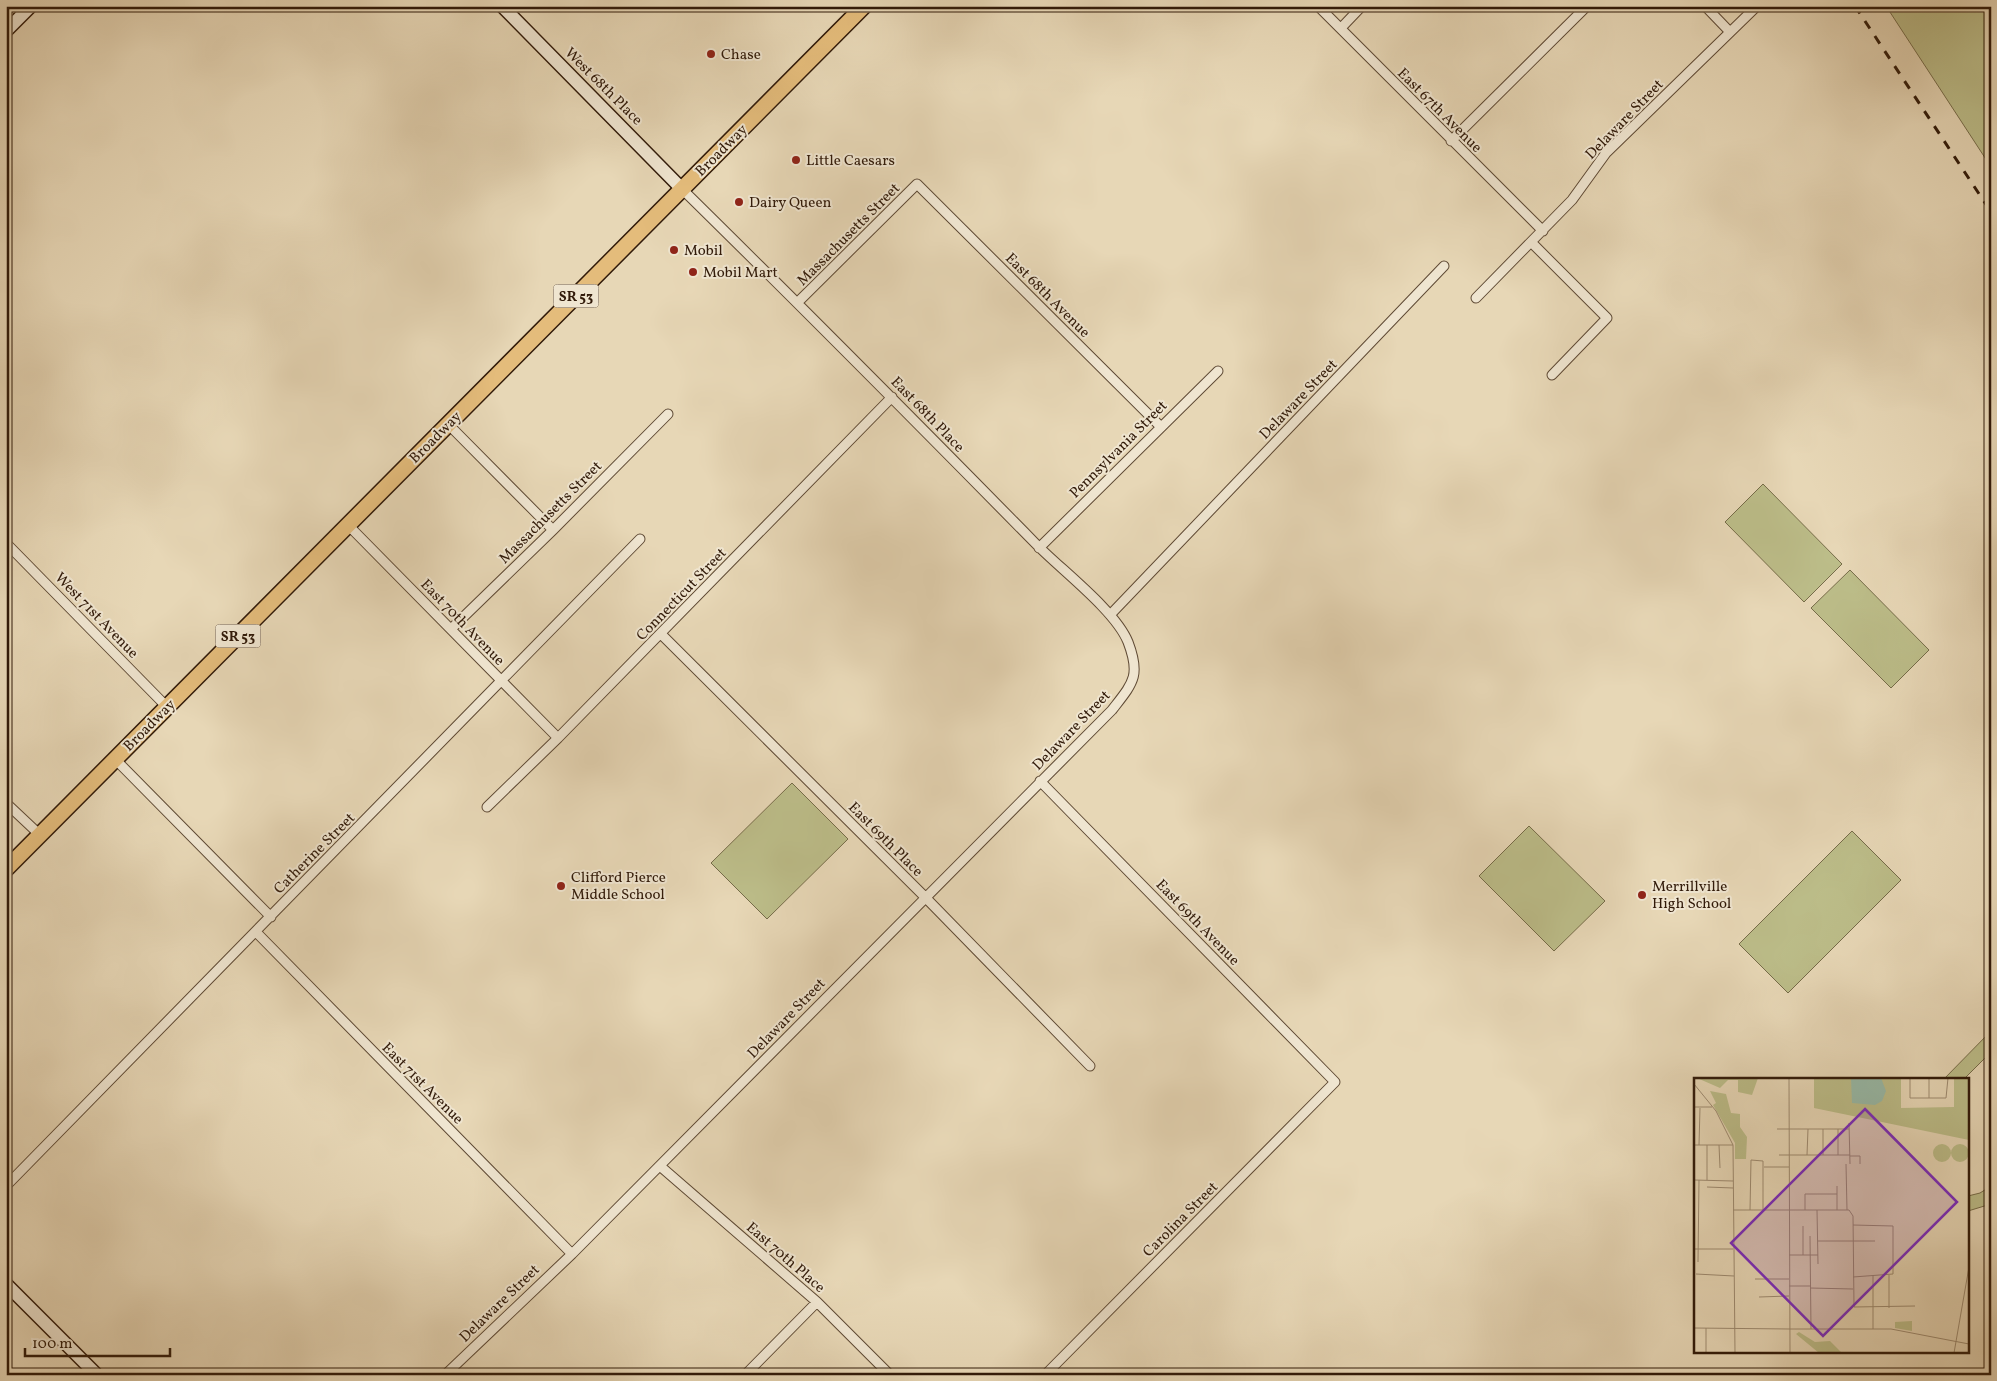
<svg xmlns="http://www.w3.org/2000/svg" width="1997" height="1381" font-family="Vollkorn,serif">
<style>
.green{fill:#bcbd89;stroke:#766c49}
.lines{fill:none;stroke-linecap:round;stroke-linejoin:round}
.street-casing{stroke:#5e4934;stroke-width:11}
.secondary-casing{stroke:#311a09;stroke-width:15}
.primary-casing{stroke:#311a09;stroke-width:18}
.street{stroke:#efe5d0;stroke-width:9}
.secondary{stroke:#efe5d0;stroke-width:12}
.primary{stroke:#e4bc7b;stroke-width:15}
.rail{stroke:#311a09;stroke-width:3;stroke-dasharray:9 9;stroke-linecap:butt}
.poi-dot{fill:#8f2418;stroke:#efe5d0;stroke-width:2}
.labels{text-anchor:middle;stroke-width:4;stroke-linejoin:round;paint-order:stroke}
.shield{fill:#efe5d0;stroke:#6a5745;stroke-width:1}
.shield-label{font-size:14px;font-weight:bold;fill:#311a09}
.poi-label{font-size:15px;fill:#311a09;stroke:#efe5d0;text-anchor:start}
.street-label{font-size:15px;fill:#311a09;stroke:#efe5d0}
.inset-road{fill:none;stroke:#9e8b71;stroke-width:1}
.view{fill:#7b2cbf;fill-opacity:0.15;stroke:#7b2cbf;stroke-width:2.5}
.inset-edge{fill:none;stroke:#311a09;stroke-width:2.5}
</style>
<rect width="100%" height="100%" fill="#e7d7b6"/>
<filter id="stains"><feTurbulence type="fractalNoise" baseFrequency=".004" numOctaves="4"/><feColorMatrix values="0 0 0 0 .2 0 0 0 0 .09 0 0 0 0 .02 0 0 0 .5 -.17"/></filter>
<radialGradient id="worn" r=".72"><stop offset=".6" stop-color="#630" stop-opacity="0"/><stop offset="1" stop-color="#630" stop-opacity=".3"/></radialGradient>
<path class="green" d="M1886,6H1991V167Z
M1763,484L1842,564L1804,602L1725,522Z
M1850,570L1929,650L1891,688L1811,608Z
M792,783L848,839L767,919L711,863Z
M1529,826L1605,901L1554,951L1479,876Z
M1852,831L1901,880L1788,993L1739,944Z
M1991,1031V1052L1963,1080H1943Z
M1991,1186V1204L1968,1211V1196L1980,1193Z"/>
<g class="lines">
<g class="street-casing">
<path id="street" d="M1318,6L1543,231
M1705,6L1730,32
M1341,28L1362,6
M1451,141L1587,6
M1532,243L1607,318L1552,375
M1476,298L1572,200L1606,153L1757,6
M797,303L917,184L1160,426
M448,424L553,530
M348,525L558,738
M6,543L167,707
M1039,548L1218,371
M1110,615L1444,266
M451,629L553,530L668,414
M661,634L924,896L1090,1066
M115,759L271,917
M1040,781L1335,1082L1045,1375
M6,803L40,835
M487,807L558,738L892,397
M256,932L572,1254
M660,1166L817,1302L890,1375
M6,1186L640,539
M445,1375L572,1254L1112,710C1133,683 1141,676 1128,642C1115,610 1060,569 1035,543C918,424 801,306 682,189
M745,1375L817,1302"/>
</g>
<g class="secondary-casing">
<path id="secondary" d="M502,6L682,189
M6,31L31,6
M6,1284L97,1375"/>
</g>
<g class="primary-casing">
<path id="primary" d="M6,869L864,6"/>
</g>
<use href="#street" class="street"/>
<use href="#secondary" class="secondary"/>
<use href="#primary" class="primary"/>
<path class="rail" d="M1855,6L1991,212"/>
</g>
<g class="poi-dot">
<circle cx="711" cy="54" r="5"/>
<circle cx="796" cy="160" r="5"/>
<circle cx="739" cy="202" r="5"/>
<circle cx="674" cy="250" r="5"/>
<circle cx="693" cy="272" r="5"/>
<circle cx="561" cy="886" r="5"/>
<circle cx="1642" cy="895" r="5"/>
</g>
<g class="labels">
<g class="shield">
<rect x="553.5" y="284.5" width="45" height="23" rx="4"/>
<rect x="215.5" y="624.5" width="45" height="23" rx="4"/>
</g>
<g class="shield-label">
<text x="576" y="301">SR 53</text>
<text x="238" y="641">SR 53</text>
</g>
<g class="poi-label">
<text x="721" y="59">Chase</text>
<text x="806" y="165">Little Caesars</text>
<text x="749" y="207">Dairy Queen</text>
<text x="684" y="255">Mobil</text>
<text x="703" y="277">Mobil Mart</text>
<text x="571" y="882">Clifford Pierce<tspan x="571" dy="17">Middle School</tspan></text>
<text x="1652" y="891">Merrillville<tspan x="1652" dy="17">High School</tspan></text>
</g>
<g class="street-label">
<text transform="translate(604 86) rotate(45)" y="5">West 68th Place</text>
<text transform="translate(1440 110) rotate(45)" y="5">East 67th Avenue</text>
<text transform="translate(1624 119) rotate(-46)" y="5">Delaware Street</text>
<text transform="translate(721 150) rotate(-45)" y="5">Broadway</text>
<text transform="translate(848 234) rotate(-45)" y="5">Massachusetts Street</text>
<text transform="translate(1048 295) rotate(45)" y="5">East 68th Avenue</text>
<text transform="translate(1298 399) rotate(-46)" y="5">Delaware Street</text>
<text transform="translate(928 414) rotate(46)" y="5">East 68th Place</text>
<text transform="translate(435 437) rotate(-45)" y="5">Broadway</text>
<text transform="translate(1118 449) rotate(-45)" y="5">Pennsylvania Street</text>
<text transform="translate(550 512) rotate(-45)" y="5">Massachusetts Street</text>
<text transform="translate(681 594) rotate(-46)" y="5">Connecticut Street</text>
<text transform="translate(97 615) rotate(46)" y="5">West 71st Avenue</text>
<text transform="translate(463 622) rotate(46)" y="5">East 70th Avenue</text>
<text transform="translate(149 725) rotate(-45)" y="5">Broadway</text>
<text transform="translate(1071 730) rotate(-46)" y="5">Delaware Street</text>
<text transform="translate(886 839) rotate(45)" y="5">East 69th Place</text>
<text transform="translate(314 853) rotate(-45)" y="5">Catherine Street</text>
<text transform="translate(1198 922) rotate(46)" y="5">East 69th Avenue</text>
<text transform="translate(786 1018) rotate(-46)" y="5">Delaware Street</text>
<text transform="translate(423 1083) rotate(45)" y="5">East 71st Avenue</text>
<text transform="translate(1180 1219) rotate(-45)" y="5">Carolina Street</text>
<text transform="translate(786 1257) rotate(41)" y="5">East 70th Place</text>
<text transform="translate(499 1303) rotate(-44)" y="5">Delaware Street</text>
</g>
</g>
<g transform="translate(1694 1078)">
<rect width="275" height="275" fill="#e7d7b6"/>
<path d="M3,0H64L58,17L44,14V2H34L26,10ZM120,0H207V30L260,29V0H275V62L120,30ZM16,13L32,16L37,35L46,36V49L53,59L52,81H41V65L19,27L22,25ZM239 75a9 9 0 1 1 18 0a9 9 0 1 1-18 0ZM257 75a9 9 0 1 1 18 0a9 9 0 1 1-18 0ZM218,243V253L201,250V244ZM105,254L121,264L136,263L148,275H125L102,256Z" fill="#bcbd89"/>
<path d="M157,0H187L192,13L188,23L181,27L158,25Z" fill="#98baa8"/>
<path class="inset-road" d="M95,0L96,275M216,0V20H252L254,0M235,0V20M0,6L22,33L39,67L41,275M0,29H18M155,45L156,86M83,51H155M129,51V77M0,67H39M5,67L6,30M13,67V102M25,67L26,90M85,77H156M113,77L114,51M144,77V51M156,78H166V86M152,86L153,132M70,89H95M0,102L39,103M13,109L39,110M39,132H155L159,138L160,229L221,228M56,132L57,82L69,83V132M111,132V116H143M123,132L124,186M143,132V108M159,147L199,148V196L159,199M116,158L117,251M124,163H181M0,171H39M95,177H124M109,177V148M4,184L5,102M2,196L40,198M179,197V251M61,201H95M95,208H116M116,210L159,211M65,219L95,218M195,230V197M0,250L96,251M12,250V275M96,251H197L275,266M260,275L275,189"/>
<path class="view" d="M171,31L263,124L129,258L37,165Z"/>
<rect width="275" height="275" class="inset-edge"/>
</g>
<rect width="1997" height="1381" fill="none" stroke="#e7d7b6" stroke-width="25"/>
<rect x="8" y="8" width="1982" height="1366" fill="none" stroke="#311a09" stroke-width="2.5"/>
<rect x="12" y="12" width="1972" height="1356" fill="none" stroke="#311a09"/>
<path d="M25 1348v8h145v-8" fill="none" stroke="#311a09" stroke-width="2.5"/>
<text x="32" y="1348" font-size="15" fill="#311a09" stroke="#efe5d0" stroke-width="4" paint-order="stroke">100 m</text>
<rect width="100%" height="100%" filter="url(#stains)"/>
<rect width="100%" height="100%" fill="url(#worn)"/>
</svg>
